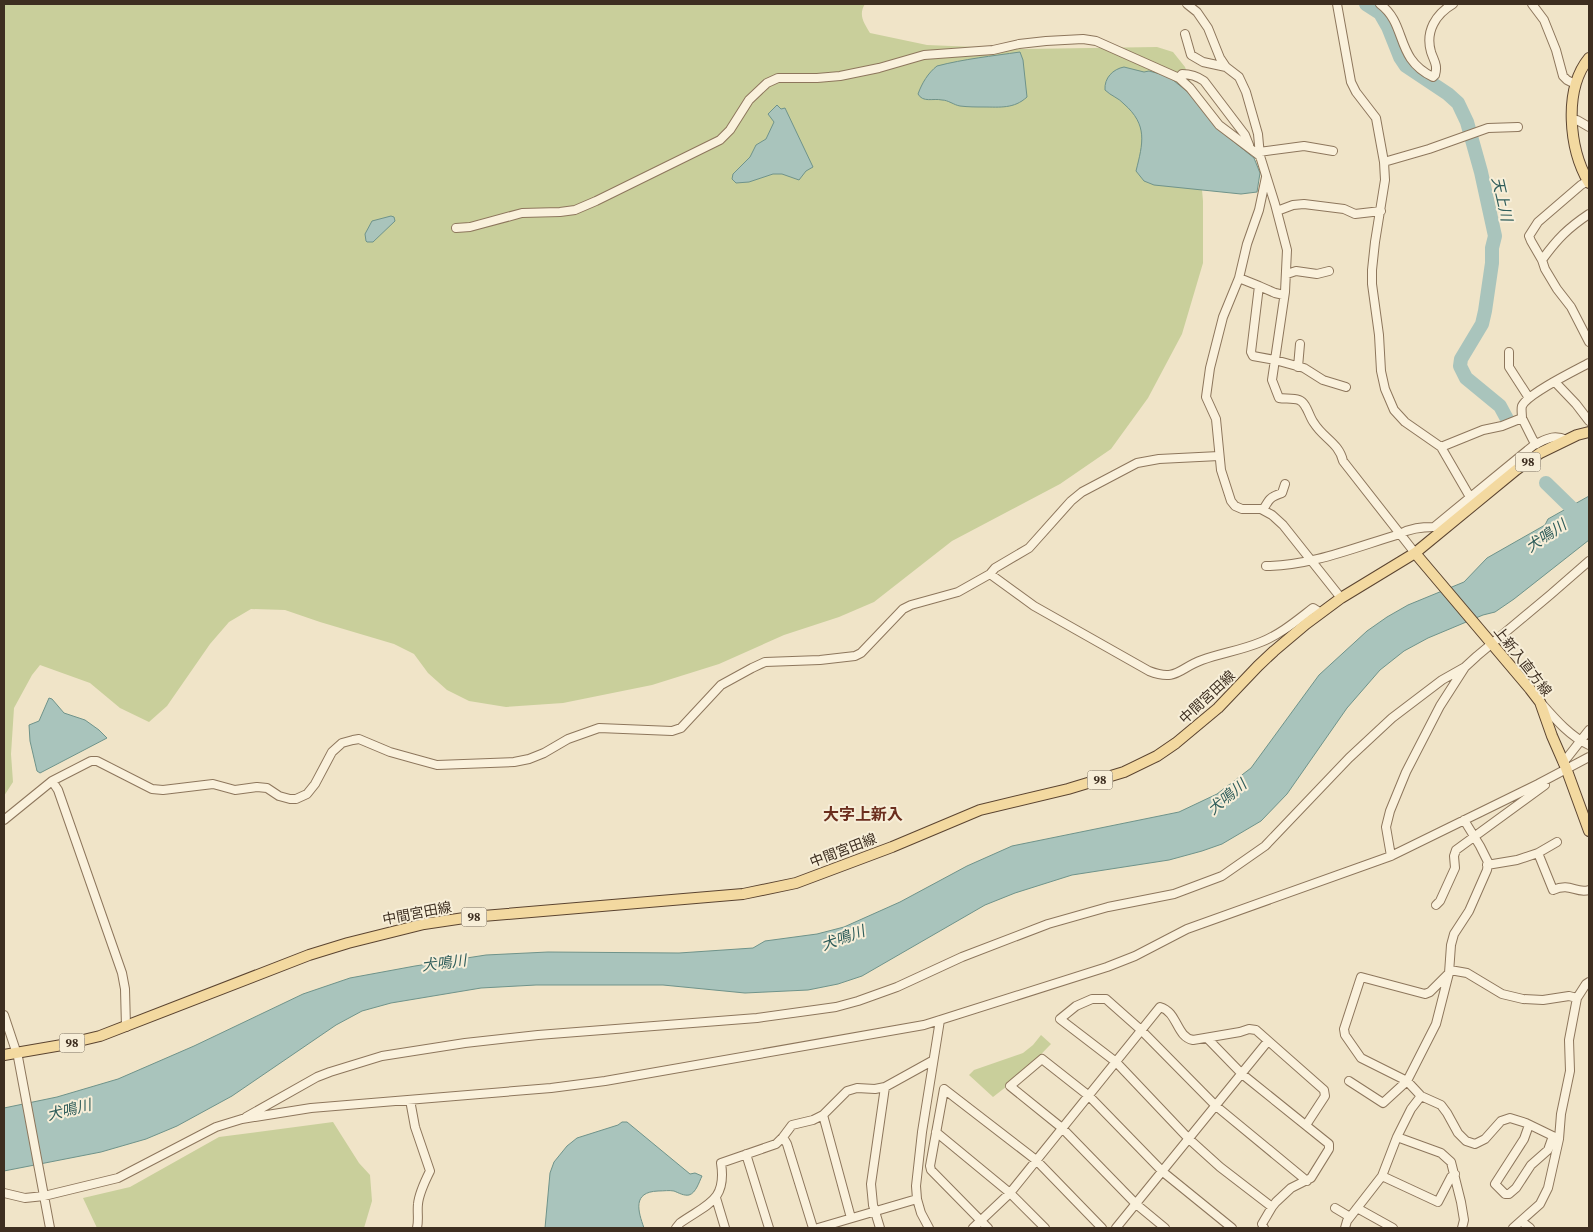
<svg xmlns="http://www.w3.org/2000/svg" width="1593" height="1232" font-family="'Source Serif 4','Noto Sans JP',serif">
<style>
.green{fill:#c9cf9b}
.water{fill:#a9c4bc;stroke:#6f938a}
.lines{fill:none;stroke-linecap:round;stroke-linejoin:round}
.river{stroke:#a9c4bc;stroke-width:14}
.minor-casing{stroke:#8d765c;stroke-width:10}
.major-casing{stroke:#5b4430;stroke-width:12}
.minor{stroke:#faf1dc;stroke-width:8}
.major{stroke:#f3d9a0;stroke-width:10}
.labels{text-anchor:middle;stroke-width:4;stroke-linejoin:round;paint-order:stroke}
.shield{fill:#f7eed8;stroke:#756857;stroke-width:1}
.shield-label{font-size:12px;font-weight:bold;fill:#3d2e20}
.street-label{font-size:14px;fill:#3d2e20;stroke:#f7eed8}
.water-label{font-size:15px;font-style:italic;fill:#2f5d5a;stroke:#f7eed8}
.quarter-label{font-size:16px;font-weight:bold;fill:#6b2e1e;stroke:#f7eed8}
</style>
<rect width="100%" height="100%" fill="#f0e4c8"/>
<path class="green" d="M4,4H865C858,15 864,23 870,33L927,45L1024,49L1157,47L1173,52L1185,67L1193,89L1203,201V263L1182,334L1148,398L1111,449L1060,484L952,541L874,602L839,617L784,635L719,664L652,685L563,703L506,707L469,701L447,690L428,673L414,654L394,644L320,622L285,610L251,609L229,622L210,644L167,706L149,722L120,708L90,683L40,665L32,675L14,708L11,754L13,782L4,796Z
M1041,1035L1051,1044L1020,1076L993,1097L969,1075L974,1070L1023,1053L1033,1045Z
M333,1122L359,1163L370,1175L372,1201L364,1228H97L83,1198L130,1187L219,1137Z"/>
<path class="water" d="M1020,52L1023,60L1027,97C1014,109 1000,107 984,107C976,107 968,107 960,106C954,105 948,100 942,100C933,98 923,103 918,94C922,83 928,73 937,66C964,59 992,56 1020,52Z
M1124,67L1144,72L1149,71L1168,76L1189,93L1218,129L1254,158L1260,173L1257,192L1241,194L1154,185L1144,181L1136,171C1143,143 1148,125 1124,104C1119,98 1111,96 1105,90C1104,78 1113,69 1124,67Z
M777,105L781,109L785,108L813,167L806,171L799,180L782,174H773L749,182L736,183L732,179L733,174L750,157L756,145L766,139L774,122L768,114Z
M391,216L394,217L395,221L373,242H367L366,241L365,234L372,221Z
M1589,496V540L1514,599L1495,612L1483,615L1428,638L1404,651L1380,670L1347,708L1287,794L1261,821L1222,844L1202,851L1169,860L1072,875L1015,893L985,905L862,976L838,984L808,990L745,993L663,985H536L481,988L391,1003L362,1011L336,1025L232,1096L177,1126L146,1139L101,1152L4,1171V1108L57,1097L118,1079L194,1046L303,994L350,978L415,966L486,955L548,952L679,953L753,948L765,941L817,934L844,927L900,902L967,866L1012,846L1179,812L1217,794L1251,768L1319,675L1367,631L1387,617L1408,605L1464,582L1487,558L1545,525L1548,519Z
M49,698L52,699L64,713L85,720L99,730L107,738L40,773L37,771L30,741L29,725L39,721Z
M622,1122H627L690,1174L695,1173L702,1176C699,1182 696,1193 689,1195C684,1196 679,1193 674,1191C669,1190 664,1191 658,1191C632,1192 638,1211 644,1228H545L550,1173L554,1162L567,1146L577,1138L618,1125Z"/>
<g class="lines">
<path class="river" d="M1366,4L1380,13L1388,27L1400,57L1406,66L1448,94L1458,103L1467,122L1481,172L1495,236L1492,248V263L1485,311L1482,324L1461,359L1460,366L1466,378L1500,406L1507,419
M1546,483L1584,520"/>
<g class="minor-casing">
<path id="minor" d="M1187,4L1197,12L1208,28L1220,58L1226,67L1239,77L1246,92L1258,134L1260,156L1275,204L1287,250L1285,292L1272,380L1279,398C1285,399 1293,398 1299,400C1307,403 1309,417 1314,423C1323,438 1339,443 1343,461L1415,553
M1337,4L1351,82L1356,92L1376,118L1384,162L1385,180L1375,242L1372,270V284L1379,335L1381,371L1385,389L1394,410L1405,422L1441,447L1470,497
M1380,4C1408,25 1394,58 1433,77L1435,75C1438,65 1434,61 1431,52C1425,31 1436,14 1453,4
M1532,4L1544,20L1556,50L1563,76L1567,80L1575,84
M1185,34L1191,55L1203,62L1226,67
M1179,78L1182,74C1191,74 1197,76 1204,81L1245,135L1249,145
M1571,120H1577L1589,127
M1259,152L1304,146L1333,151
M1384,162L1429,149L1488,128L1518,127
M1266,177L1259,210L1247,244L1239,278L1223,317L1210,368L1206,397L1216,419L1221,470L1231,501L1235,506L1242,509H1261L1272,515L1283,525L1341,598
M1588,181L1581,185L1538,222L1529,236L1531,241L1542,260L1545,269L1557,289L1571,307L1589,342
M1277,211L1293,205L1304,204L1344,209L1355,214L1381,211
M456,228L470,227L522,213L560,212L575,210L596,201L720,140L730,130L749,100L767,83L778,78H817L840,76L879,68L924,55L993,50L1019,44L1046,41L1083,39L1096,41L1179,78L1190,88L1219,125L1260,156
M1542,260C1557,239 1568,228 1589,214
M1287,274L1296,271L1317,274L1329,271
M1239,278L1259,286
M1284,295L1275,293L1259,286L1251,352L1253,356L1275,360L1304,368L1323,380L1346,387
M1509,352V367L1529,398
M1298,367L1300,344
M1555,382L1576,404L1589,421
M1522,418L1533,440L1537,444
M1441,447L1483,430L1502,426L1522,418C1522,414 1521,409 1522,406C1527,394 1576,370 1589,363
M1263,510C1269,499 1270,497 1282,493L1285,484
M1266,566C1311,566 1356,547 1400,534C1411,528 1421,527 1434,527L1534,445C1547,439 1553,434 1567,440
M990,574L1034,606L1149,671C1177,682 1179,668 1202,660C1222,653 1242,650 1261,642C1281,634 1296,621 1313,608L1321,613
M1542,704C1556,720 1571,737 1589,745
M1563,763L1589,730
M52,781L58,790L122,973L125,989L126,1027
M4,820L52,781L91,761H97L152,789L163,790L213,784L235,790L257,787L267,788L279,796L290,799H296L307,794L315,784L332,752L342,743L353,740L359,739L390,752L437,765L514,762L529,759L544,753L568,739L599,728L672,731L681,728L721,685L752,668L765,662L820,660L855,656L861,653L903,609L911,605L958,592L990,574L995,568L1029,548L1071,501L1082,492L1137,463L1159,459L1219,456
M1538,853L1557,842
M1391,856L1386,827L1390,811L1406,772L1440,706L1465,667L1477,656L1550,595L1589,561
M1487,865L1517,860L1538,853L1553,890C1571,882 1575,894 1589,890
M1436,905L1440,901L1455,868L1454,856L1456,850L1545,785
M1450,970L1467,973L1502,994L1523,999L1543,1000L1569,996L1577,998
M1449,973L1430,992L1425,994L1361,977L1344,1029L1345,1035L1361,1058L1407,1081L1421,1096L1441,1105L1447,1113L1458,1133L1466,1141L1475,1144L1485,1139L1501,1121L1510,1118L1526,1123L1559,1139
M4,1015L18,1057L50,1228
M1207,1038L1242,1074L1329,1144V1149L1311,1178L1291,1188L1276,1202L1272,1207L1262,1224L1264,1228
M1349,1081L1383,1103L1407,1081L1436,1024L1449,973L1451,945L1454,934L1469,911L1487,870L1488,862L1480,846L1464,820
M410,1100L415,1127L430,1171C425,1181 419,1193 418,1204C417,1212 419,1220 417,1228
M823,1115L851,1218
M246,1117L317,1077L330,1072L382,1056L465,1043L538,1035L757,1018L836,1007L858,1001L897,987L962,957L1048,924L1108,907L1174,894L1222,876L1265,846L1349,758L1392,718L1442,680L1465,667
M1529,1125L1524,1139L1495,1184L1505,1194H1509L1516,1188L1531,1165L1548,1150L1553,1136
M936,1132L1010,1193L1045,1228
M783,1137L787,1144L813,1228
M1397,1137L1441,1153L1451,1162L1461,1202L1464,1220L1462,1228
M746,1154L769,1228
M1382,1176L1438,1202L1451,1177L1455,1174
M4,1193L25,1198L44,1196L118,1178L216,1127L242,1119L311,1108L551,1088L605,1081L924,1025L940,1020L1107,967L1135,956L1187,929L1391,856L1538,784L1589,757
M716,1198L725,1228
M1272,1207L1220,1167L1189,1139L1116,1062L1060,1019L1076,1006L1092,999H1106L1141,1030L1216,1106L1307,1181
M1335,1208L1350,1217
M1357,1208L1393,1228
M1521,1221L1530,1228
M676,1228L680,1223C707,1204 727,1201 721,1163L776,1144L783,1137L792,1125L813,1120L823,1115L847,1091L857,1088L875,1089L885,1087L932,1061
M818,1228L917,1199
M880,1228L873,1205L871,1184L885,1087
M929,1228L921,1213L917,1199L916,1186L922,1132L940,1020
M973,1228L1010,1193L1160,1007C1178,1012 1176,1037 1193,1040L1240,1032L1249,1029L1256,1030L1324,1090L1325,1096L1306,1125
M988,1228L931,1170L930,1166L944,1089L1036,1160L1102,1228
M1116,1228L1268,1041
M1165,1228L1136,1204L1062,1128L1010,1086L1042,1059L1089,1096L1163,1172L1232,1228
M1345,1228L1347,1221L1382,1176L1397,1137L1411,1109L1421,1096
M1513,1228L1540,1204L1548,1188L1559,1139L1561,1114L1570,1071L1569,1040L1577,998L1586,984L1589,982"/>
</g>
<g class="major-casing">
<path id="major" d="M1589,58C1563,90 1569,149 1589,183
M1415,553L1530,689L1540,702L1552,736L1566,768L1589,831
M4,1055L62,1045L100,1036L309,955L348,943L424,924L471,917L743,894L796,883L892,847L980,810L1068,789L1124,772L1157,756L1176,743L1218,708L1258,666L1274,651L1306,624L1341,598L1415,553L1516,470L1540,453L1577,435L1589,432"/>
</g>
<use href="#minor" class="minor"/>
<use href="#major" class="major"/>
</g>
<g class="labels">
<g class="shield">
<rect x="1515.5" y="452.5" width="25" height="19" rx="4"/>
<rect x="1087.5" y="770.5" width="25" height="19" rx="4"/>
<rect x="461.5" y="907.5" width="25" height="19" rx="4"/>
<rect x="59.5" y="1033.5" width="25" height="19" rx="4"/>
</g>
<g class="shield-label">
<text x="1528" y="466">98</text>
<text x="1100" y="784">98</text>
<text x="474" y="921">98</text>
<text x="72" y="1047">98</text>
</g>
<g class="street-label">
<text transform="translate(1523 661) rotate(52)" y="5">上新入直方線</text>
<text transform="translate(1207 697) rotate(-43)" y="5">中間宮田線</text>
<text transform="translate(843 850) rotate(-21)" y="5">中間宮田線</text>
<text transform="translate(417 913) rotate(-11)" y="5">中間宮田線</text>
</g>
<g class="water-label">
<text transform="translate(1502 199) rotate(77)" y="5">天上川</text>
<text transform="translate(1546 536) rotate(-34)" y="5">犬鳴川</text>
<text transform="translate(1227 797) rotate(-40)" y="5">犬鳴川</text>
<text transform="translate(843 938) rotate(-20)" y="5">犬鳴川</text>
<text transform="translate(444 963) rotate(-7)" y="5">犬鳴川</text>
<text transform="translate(69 1110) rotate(-14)" y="5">犬鳴川</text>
</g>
<g class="quarter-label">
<text x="863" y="820">大字上新入</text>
</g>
</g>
<rect width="1593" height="1232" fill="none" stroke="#3d2e20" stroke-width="10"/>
</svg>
